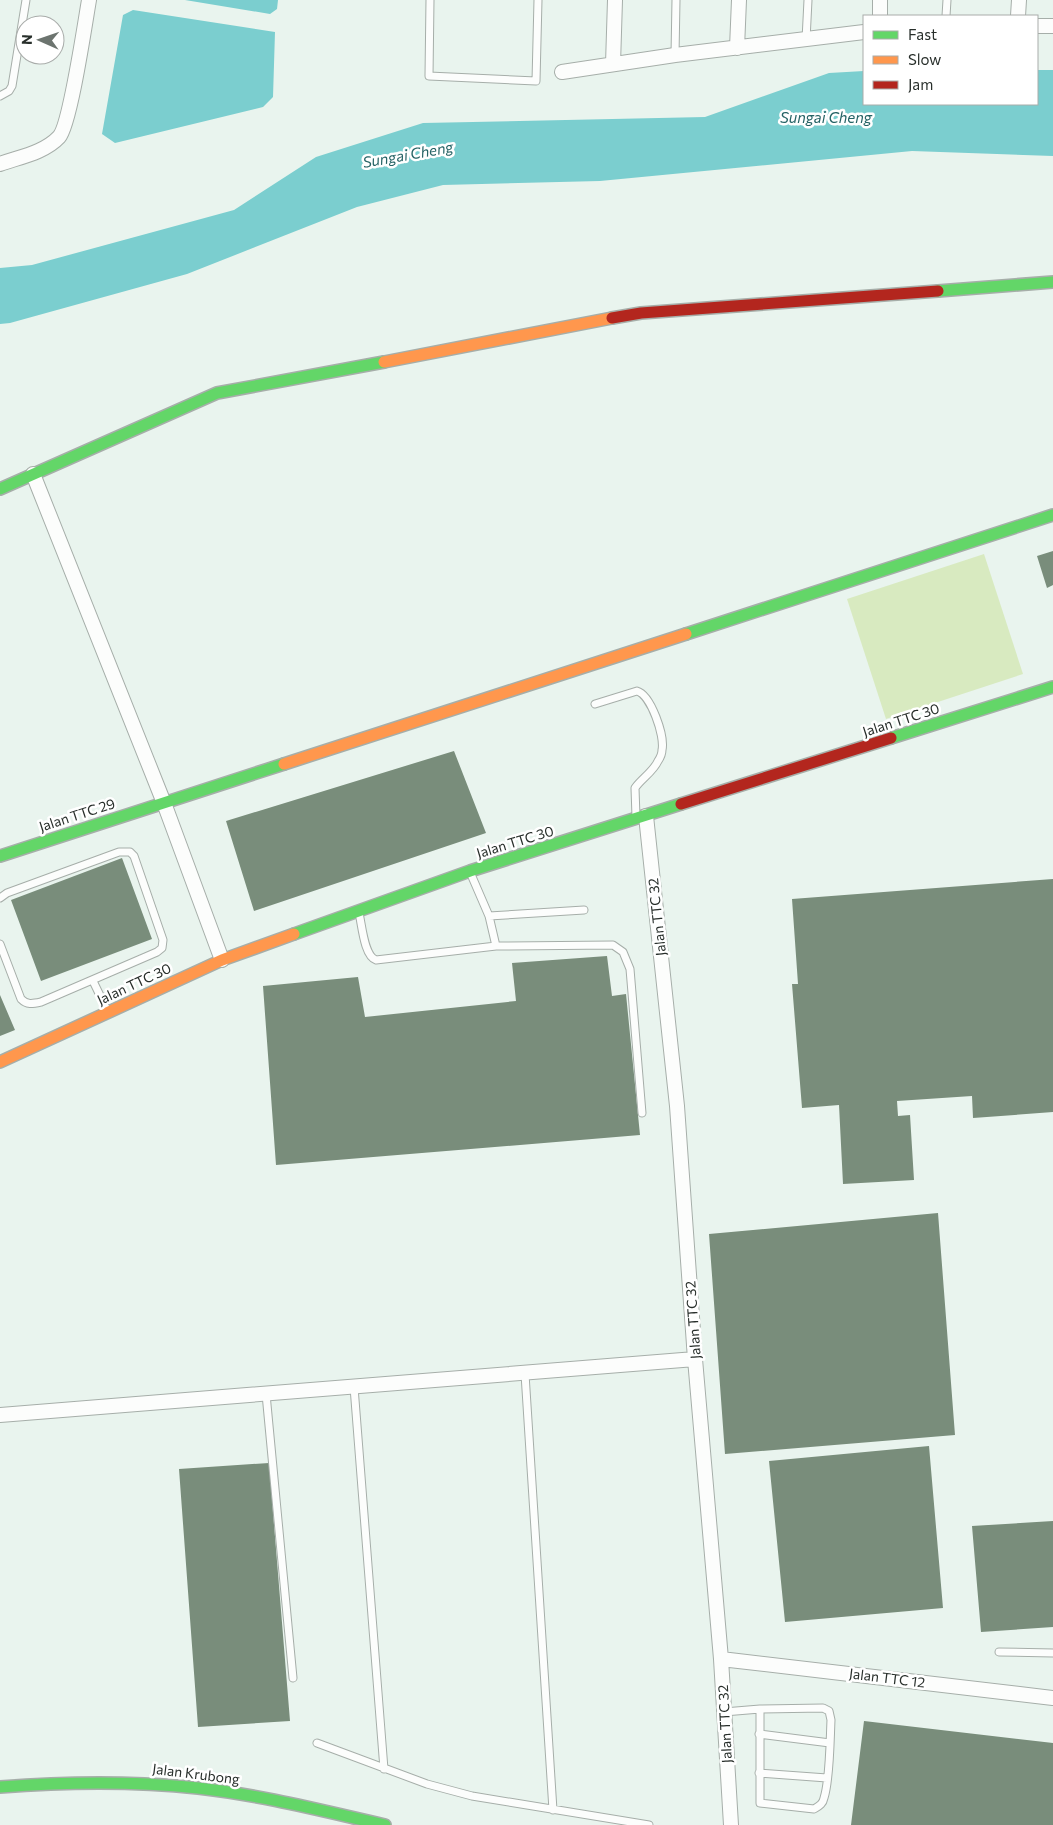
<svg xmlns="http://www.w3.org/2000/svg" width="1053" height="1825" font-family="Commissioner,sans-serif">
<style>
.green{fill:#d8eac0}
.water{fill:#7bcecf}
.building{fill:#798d7b}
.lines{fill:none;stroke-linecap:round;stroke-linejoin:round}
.lane-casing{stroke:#a6aea9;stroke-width:9}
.street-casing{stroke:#a6aea9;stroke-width:16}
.fast-casing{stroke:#a6aea9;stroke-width:14}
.slow-casing{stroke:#a6aea9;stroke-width:14}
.jam-casing{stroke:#a6aea9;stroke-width:14}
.lane{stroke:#fcfdfc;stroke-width:7}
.street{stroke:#fcfdfc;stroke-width:14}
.fast{stroke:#63d668;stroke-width:11}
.slow{stroke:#ff974d;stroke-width:11}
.jam{stroke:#b3261e;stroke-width:11}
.labels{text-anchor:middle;stroke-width:5;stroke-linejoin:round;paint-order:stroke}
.street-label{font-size:14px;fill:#282f2b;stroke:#fff}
.water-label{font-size:15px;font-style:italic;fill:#256365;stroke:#fff}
</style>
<rect width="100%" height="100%" fill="#e9f4ee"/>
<path class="green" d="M984,554L1023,674L886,719L847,599Z"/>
<path class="water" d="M185,0H278L277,9L270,14Z
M133,10L275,32L273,97L263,107L115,143L102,134L123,15Z
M1037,70H1053V156L912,151L600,181L443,185L357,207L187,274L10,323L0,324V268L32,265L234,210L316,157L423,123L705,117L829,73L864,71V104H1037Z"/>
<path class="building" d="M1053,551V585L1047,588L1037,556Z
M454,751L486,833L254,911L226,821Z
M122,858L152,939L41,981L11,900Z
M1053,879V1112L973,1118L972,1096L897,1101L898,1116L910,1115L914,1180L843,1184L839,1105L802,1108L792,984H798L792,899Z
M607,956L612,996L626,994L640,1135L276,1165L263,986L358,977L365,1017L516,1001L512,963Z
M0,995L15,1030L0,1036Z
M938,1213L955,1435L725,1454L709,1234Z
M929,1446L943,1608L785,1622L769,1461Z
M269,1463L290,1721L198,1727L179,1469Z
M1053,1521V1627L981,1632L972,1526Z
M864,1721L1053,1743V1825H851Z"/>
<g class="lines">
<g class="lane-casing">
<path id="lane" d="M430,0L429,76L536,81L538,0
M946,16L947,0
M806,40L808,0
M675,55L676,0
M0,96L9,91L12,86L26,0
M595,704L637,691C651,695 665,736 662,750C662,754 660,758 658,761C653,772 641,779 635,788L636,817
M0,898L7,893L119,852H130L134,856L163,940L162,948L157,952L41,1002C32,1004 27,1005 21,999L0,944
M359,913C362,925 364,956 376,960L496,946L489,916L470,872
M489,916L584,910
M496,946L613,945L623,952L630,969L642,1113
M93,981L108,1012
M525,1374L553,1810
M354,1387L384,1769
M266,1394L293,1678
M999,1652L1053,1653
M724,1712L760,1709L823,1708L829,1711L831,1720C830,1741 830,1779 824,1798C823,1804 819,1806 814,1809L760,1803V1709
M759,1734L830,1743
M317,1743L427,1784L472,1796L649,1825
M759,1773L827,1778"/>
</g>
<g class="street-casing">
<path id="street" d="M880,16V0
M1018,16L1019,0
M1037,26H1053
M737,48L739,0
M613,64L615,0
M562,72L675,55L864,32
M0,164C19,157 44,153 59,137C70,125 85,23 89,0
M33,474L164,803L222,960
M646,816L677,1106L695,1359L721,1659L731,1825
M0,1415L695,1359
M721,1659L1053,1698"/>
</g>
<g class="fast-casing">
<path id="fast" d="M938,291L1053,282
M0,489L217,393L384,362
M686,634L1053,515
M891,738L1053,687
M0,856L284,764
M294,934L470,871L681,804
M0,1787C66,1782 132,1781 198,1788C261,1795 323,1811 385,1825"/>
</g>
<g class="slow-casing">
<path id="slow" d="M384,362L612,318
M284,764L686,634
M0,1062L222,960L294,934"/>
</g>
<g class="jam-casing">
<path id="jam" d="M612,318L641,313L938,291
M681,804L891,738"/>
</g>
<use href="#lane" class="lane"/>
<use href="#street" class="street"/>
<use href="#fast" class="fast"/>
<use href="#slow" class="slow"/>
<use href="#jam" class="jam"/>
</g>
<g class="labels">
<g class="street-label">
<text transform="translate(901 720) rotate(-18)" y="5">Jalan TTC 30</text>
<text transform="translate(77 815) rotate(-18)" y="5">Jalan TTC 29</text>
<text transform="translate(515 842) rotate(-17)" y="5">Jalan TTC 30</text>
<text transform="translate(657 917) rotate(-96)" y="5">Jalan TTC 32</text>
<text transform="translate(134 984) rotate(-25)" y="5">Jalan TTC 30</text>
<text transform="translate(693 1320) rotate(-94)" y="5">Jalan TTC 32</text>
<text transform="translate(887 1678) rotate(7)" y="5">Jalan TTC 12</text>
<text transform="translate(725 1724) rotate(-93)" y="5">Jalan TTC 32</text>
<text transform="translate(196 1774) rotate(7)" y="5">Jalan Krubong</text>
</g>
<g class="water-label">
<text x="826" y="123">Sungai Cheng</text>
<text transform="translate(408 155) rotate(-10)" y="5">Sungai Cheng</text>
</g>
</g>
<rect x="863" y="15" width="175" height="90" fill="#ffffff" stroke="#a9acaa"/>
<rect x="873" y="31" width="25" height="8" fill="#63d668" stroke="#a9acaa"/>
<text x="908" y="40" font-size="15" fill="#282f2b">Fast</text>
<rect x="873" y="56" width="25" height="8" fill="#ff974d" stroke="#a9acaa"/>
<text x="908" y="65" font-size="15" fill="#282f2b">Slow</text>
<rect x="873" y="81" width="25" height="8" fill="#b3261e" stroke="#a9acaa"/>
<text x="908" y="90" font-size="15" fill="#282f2b">Jam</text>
<g transform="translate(40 40) rotate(272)"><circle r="24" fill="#ffffff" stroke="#a9acaa"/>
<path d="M0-4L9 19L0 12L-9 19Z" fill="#6c746f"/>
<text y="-8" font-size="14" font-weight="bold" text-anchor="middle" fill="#282f2b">N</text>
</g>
</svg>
